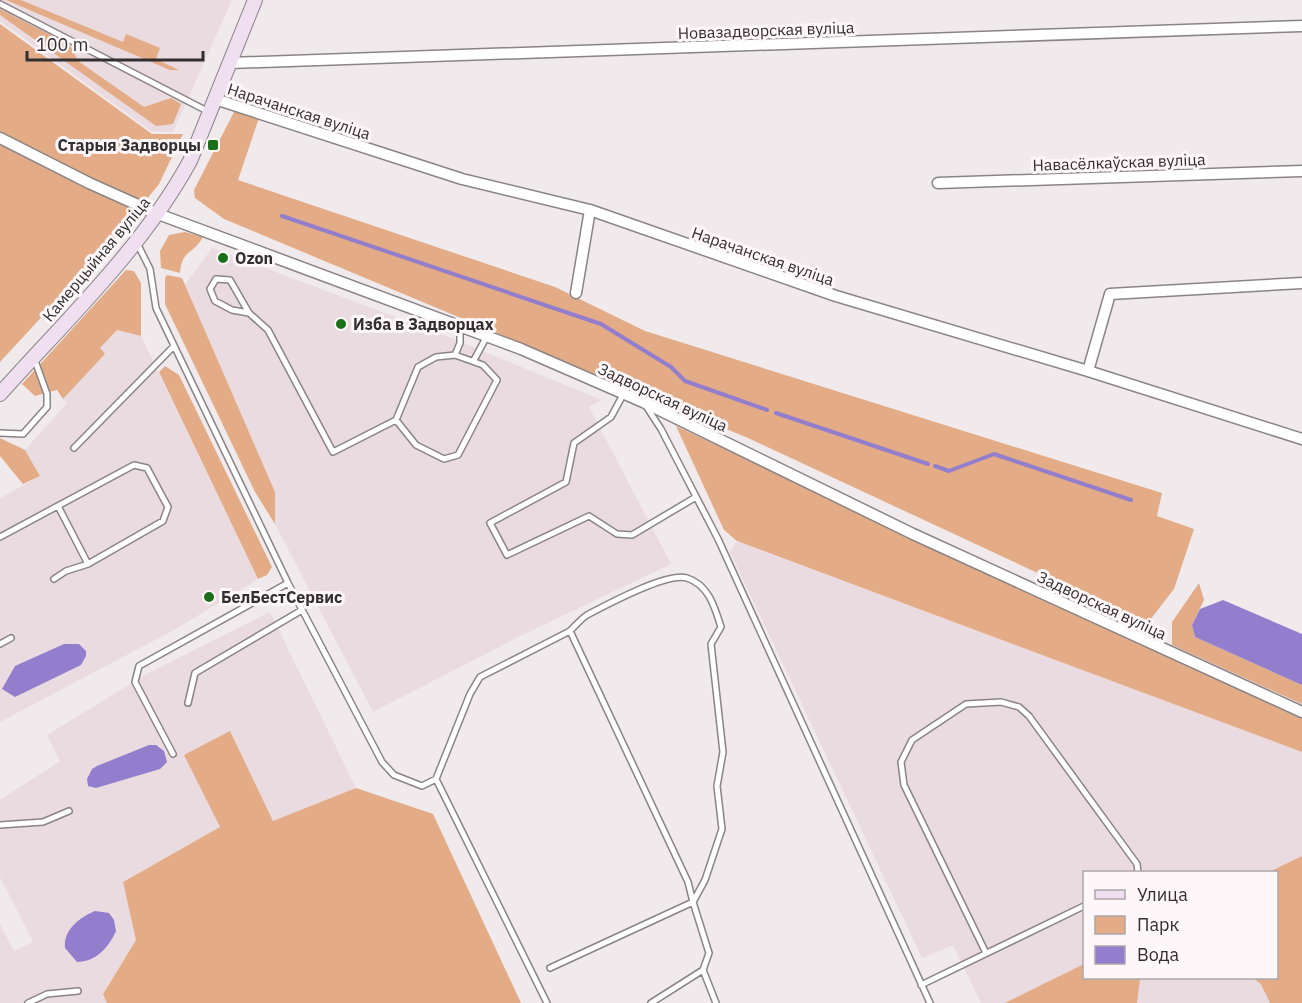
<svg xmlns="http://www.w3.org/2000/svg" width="1302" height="1003" font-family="'IBM Plex Sans',sans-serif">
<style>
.built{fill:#eadbe0;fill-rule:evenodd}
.green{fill:#e3ab86}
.water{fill:#937ecd}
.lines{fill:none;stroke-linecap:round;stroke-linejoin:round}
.stream{stroke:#937ecd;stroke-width:4}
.lane-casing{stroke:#8a8486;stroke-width:8}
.street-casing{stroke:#8a8486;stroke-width:13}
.secondary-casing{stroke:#8a8486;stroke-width:16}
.lane{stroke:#fff;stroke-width:5}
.street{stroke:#fff;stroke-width:10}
.secondary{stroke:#efdff0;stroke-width:14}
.poi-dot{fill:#1a6f18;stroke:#fdf7f9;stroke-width:2}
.labels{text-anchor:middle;stroke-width:6;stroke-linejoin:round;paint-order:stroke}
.street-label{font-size:16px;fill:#322f30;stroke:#fdf7f9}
.poi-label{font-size:16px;font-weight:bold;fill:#322f30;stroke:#fdf7f9;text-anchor:start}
</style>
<rect width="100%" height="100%" fill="#f0eaec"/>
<path class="built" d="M0,0H232L173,132L151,131L0,21Z
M212,248L446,336L602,400L589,407L671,564L518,637L373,712L275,524V492L185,285Z
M117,330L141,336L258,579L174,630L0,722V498L40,476L25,450L67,403L63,399L105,354L99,348Z
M737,541L1302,752V1003H981L953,945L922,958L730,552ZM1084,872H1276V978H1084Z
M270,612L356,788L273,822L230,732L184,755L220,827L123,882L136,940L103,993L107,1003H0V924L14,951L33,942L0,877V800L60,761L47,735L145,675Z"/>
<path class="green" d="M6,0H21L123,42L126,34L160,48L156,59L179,70H170Z
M0,9L70,45L78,61L144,107L171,98L181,104L173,124L156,126L0,15Z
M0,24L152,134H183L159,184L122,230L0,362Z
M235,110L259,118L238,180L555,287L645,331L1162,493L1157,516L1194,529L1174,589L1147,624L748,438L224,219L195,198L194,190Z
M185,232L203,237C193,255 182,249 180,273L161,268L160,251L169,235Z
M126,270L134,271L141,283V336L117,330L100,348L105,354L63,399L57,390L35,396L22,384Z
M167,275L182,278L275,492V524L255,492L165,304V278Z
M165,366L179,375L272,567L267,575L258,579L159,372Z
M676,426L1302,719V752L737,541L724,530Z
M0,438L25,450L40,476L23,484L0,456Z
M1199,583L1204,600L1192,625L1195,637L1302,685V704L1172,645V622Z
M230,731L273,821L356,788L433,814L521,1003H107L103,994L136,940L123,882L220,827L184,755Z
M1302,856V1003H1270L1261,984L1253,978H1276V872H1269Z
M1084,964V978H1140L1137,1003H1005Z"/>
<path class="water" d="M1223,600L1302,634V685L1195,637L1192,625L1200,609Z
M64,644H79L86,651V656L81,665L15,697L2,689L15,666Z
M149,745H156L164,751L167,762L160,769L96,788L88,786L87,779L92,769L97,766Z
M95,911L109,913L114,920L116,931C109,947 96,962 77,962L65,948C63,930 80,917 95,911Z"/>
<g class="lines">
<path class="stream" d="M282,216L601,324L671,367L685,381L767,410
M776,413L928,464
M935,466L949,471L994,454L1131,500"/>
<g class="lane-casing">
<path id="lane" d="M0,4L209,112
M137,243L150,269L156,308L288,583L382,762L394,775L422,786L436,779L470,694L480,677L570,631L688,882L693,902L550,968
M249,313L230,280L216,279L210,289L215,301L232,310L249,313L268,330L333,452L396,420
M455,355L483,365L497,380L458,455L444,459L416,445L396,420L418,367L436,357L455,355L460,343V326
M474,360L487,336
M624,393L611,417L574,443L566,482L490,523L507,555L589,516L617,534L632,535L696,497
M646,406L661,429L718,539L930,1003
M0,433L23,434L47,407V394L34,358
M74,448L174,346
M58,506L88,564
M0,537L134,465L147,468L168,507L163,521L88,564L66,571L54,579
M570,631C575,626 581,619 587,615C606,605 667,572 687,578C709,585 715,608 721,627L711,644L723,752L717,786L722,829L705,880L693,902L709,953L703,970L716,1003
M0,644L11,638
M188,703L195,673L302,610
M173,754L135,682L139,666L288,583
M436,779L547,1003
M0,825L43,822L69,811
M986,953L904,785L901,762L912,740L966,704L1001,702L1019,707L1029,716L1137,864L1138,872
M921,985L1084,906
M28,1003L47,994L78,991
M651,1003L703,970"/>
</g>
<g class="street-casing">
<path id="street" d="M230,63L1302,26
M215,99L462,179L590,210L836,296L1088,371L1302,439
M0,138L89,183L158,214L521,349L643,402L913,534L1302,712
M938,183L1302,171
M576,293L590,210
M1088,371L1110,294L1302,283"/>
</g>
<g class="secondary-casing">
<path id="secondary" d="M0,394C66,320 142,249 190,161L255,0"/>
</g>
<use href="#lane" class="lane"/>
<use href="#street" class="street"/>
<use href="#secondary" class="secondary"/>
</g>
<g class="poi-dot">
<rect x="207" y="139" width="12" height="12" rx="3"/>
<circle cx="223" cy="258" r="6"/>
<circle cx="341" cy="324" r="6"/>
<circle cx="209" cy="597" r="6"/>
</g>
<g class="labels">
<g class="street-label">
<text transform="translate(766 30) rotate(-2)" y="6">Новазадворская вуліца</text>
<text transform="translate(299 111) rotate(18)" y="6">Нарачанская вуліца</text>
<text transform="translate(1119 162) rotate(-2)" y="6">Навасёлкаўская вуліца</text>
<text transform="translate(763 256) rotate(19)" y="6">Нарачанская вуліца</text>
<text transform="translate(96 259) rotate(-50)" y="6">Камерцыйная вуліца</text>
<text transform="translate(663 397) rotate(25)" y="6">Задворская вуліца</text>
<text transform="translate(1102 605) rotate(25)" y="6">Задворская вуліца</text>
</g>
<g class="poi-label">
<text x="201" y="151" text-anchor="end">Старыя Задворцы</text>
<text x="235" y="264">Ozon</text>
<text x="353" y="330">Изба в Задворцах</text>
<text x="221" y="603">БелБестСервис</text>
</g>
</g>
<rect x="1083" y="871" width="195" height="108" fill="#fdf7f9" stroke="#aca7a9" stroke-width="1.5"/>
<rect x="1095" y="890" width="30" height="9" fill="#efdff0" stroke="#aca7a9" stroke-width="1.5"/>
<text x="1137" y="901" font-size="18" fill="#322f30">Улица</text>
<rect x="1095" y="916" width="30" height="18" fill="#e3ab86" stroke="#aca7a9" stroke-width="1.5"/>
<text x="1137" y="931" font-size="18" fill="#322f30">Парк</text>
<rect x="1095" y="946" width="30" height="18" fill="#937ecd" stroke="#aca7a9" stroke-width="1.5"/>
<text x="1137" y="961" font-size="18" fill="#322f30">Вода</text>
<path d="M27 51v9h176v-9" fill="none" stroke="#322f30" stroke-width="3"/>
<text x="36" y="51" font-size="18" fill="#322f30" stroke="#fdf7f9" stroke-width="4.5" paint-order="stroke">100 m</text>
</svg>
